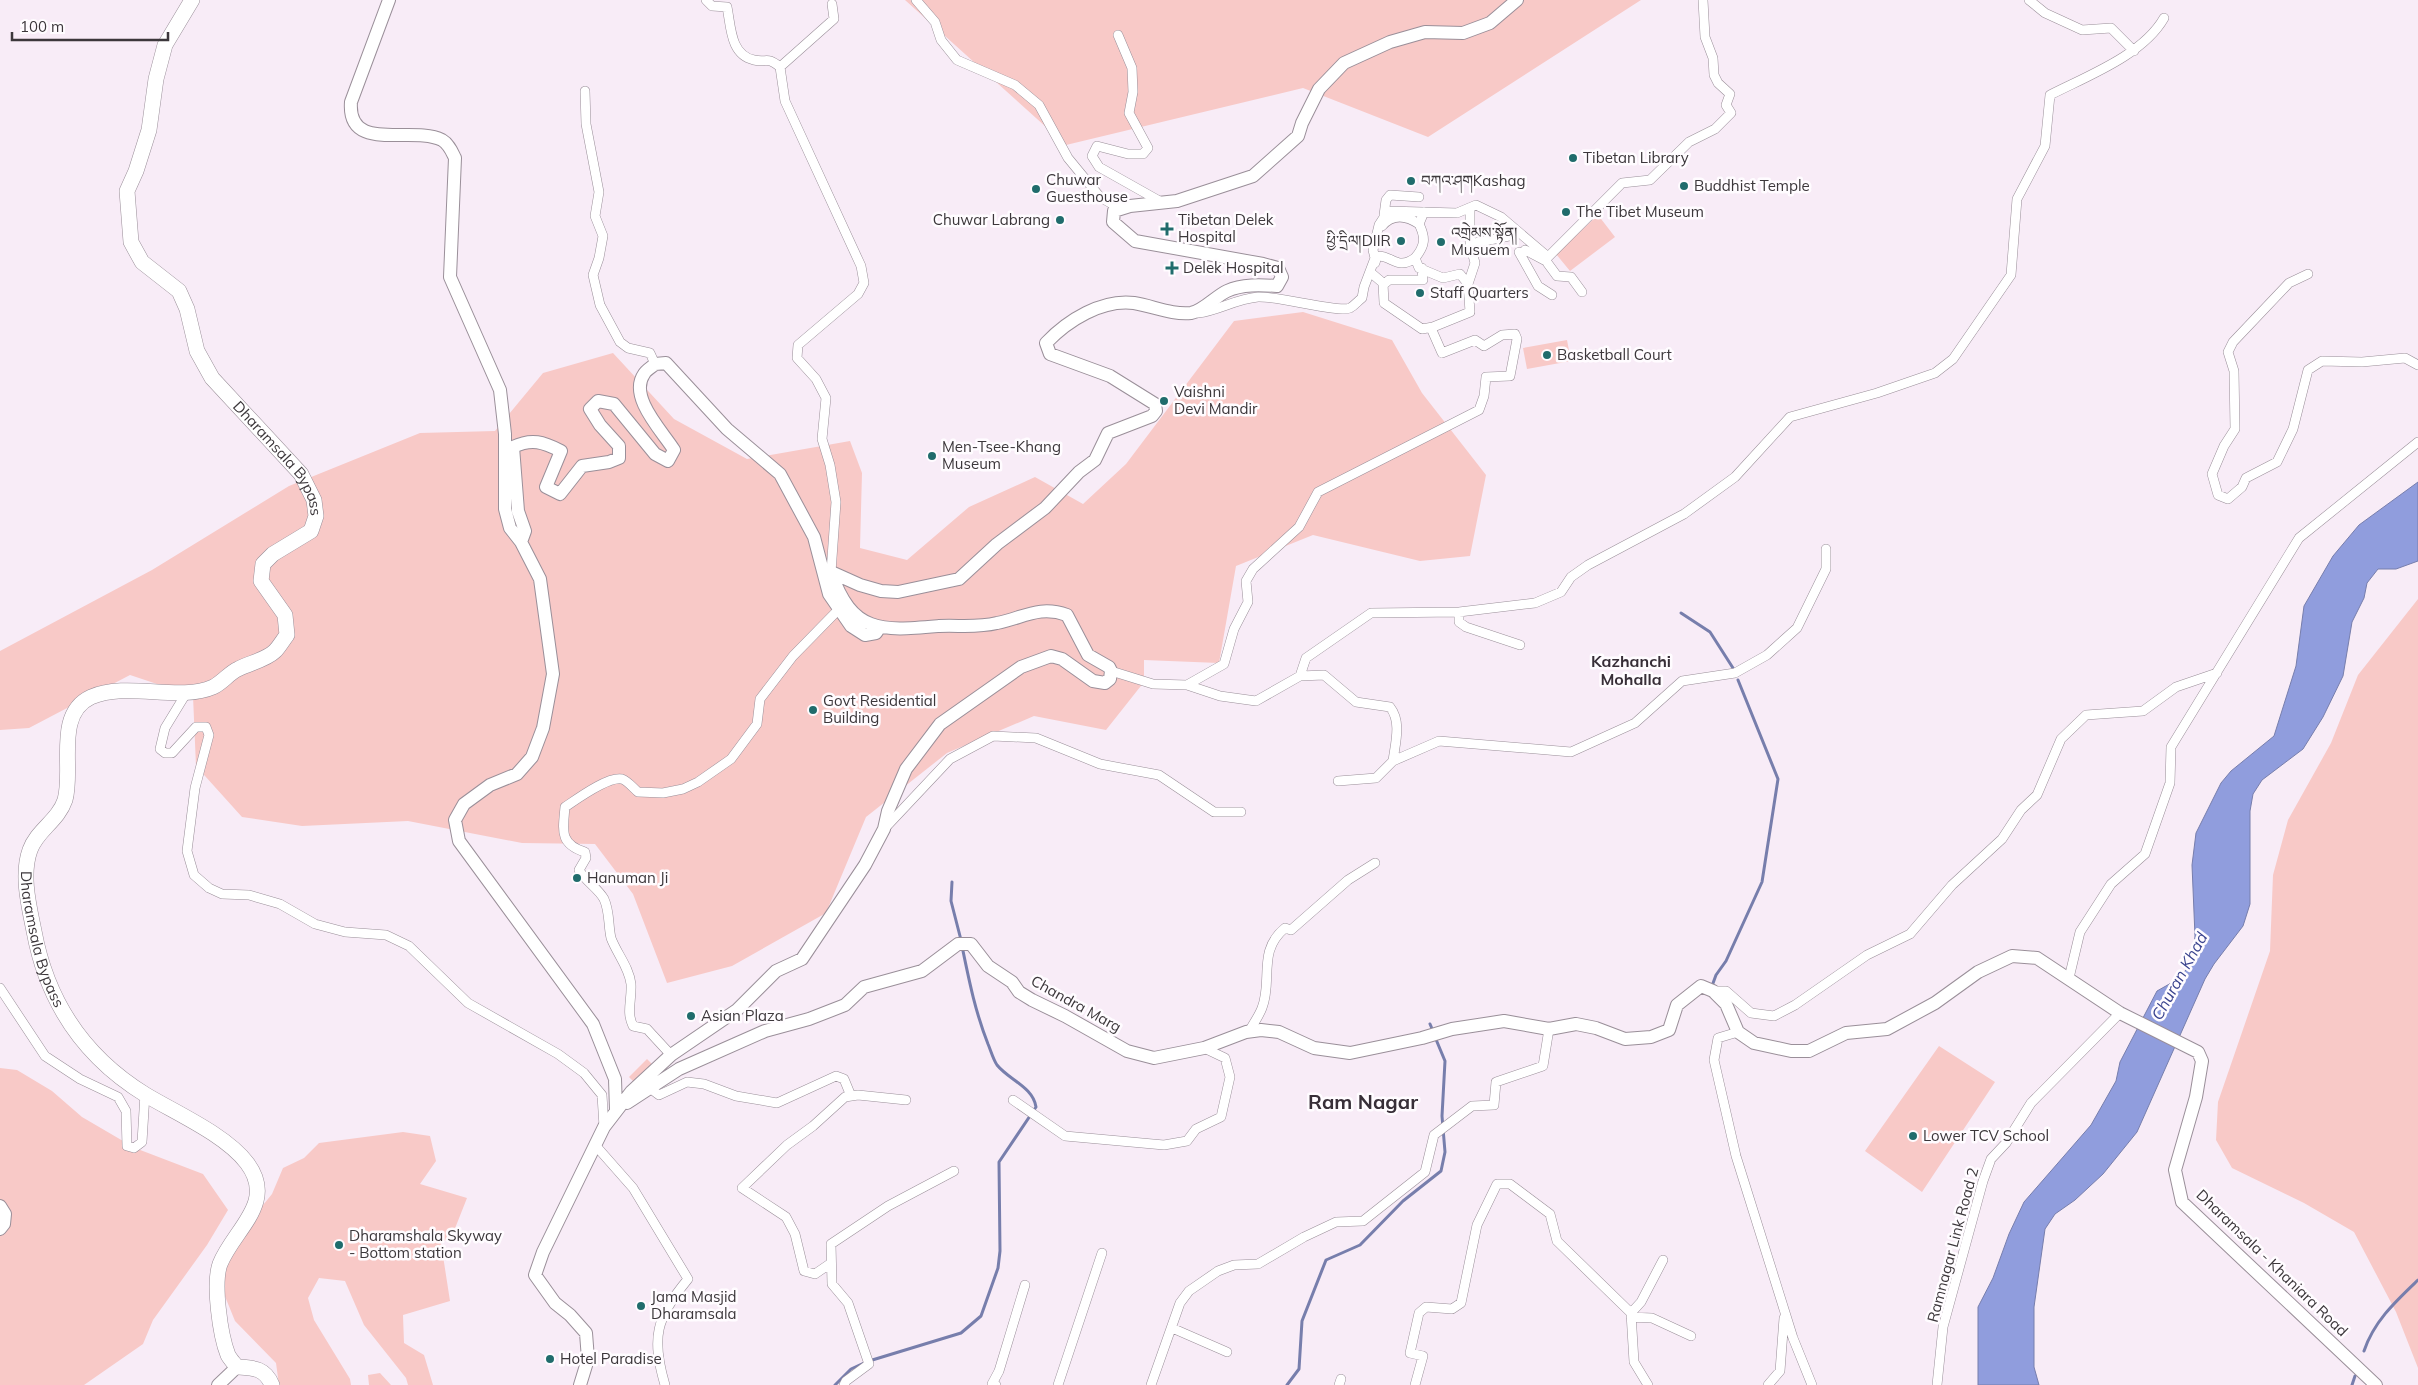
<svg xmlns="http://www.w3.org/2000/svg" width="2418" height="1385" font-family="Mulish,'Noto Serif Tibetan',sans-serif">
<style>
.green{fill:#f8c9c7}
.water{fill:#909ddd;stroke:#777eac}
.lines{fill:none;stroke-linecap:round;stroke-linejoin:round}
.stream{stroke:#777eac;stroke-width:3}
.street-casing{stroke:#9a8f99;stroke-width:10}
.secondary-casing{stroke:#9a8f99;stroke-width:14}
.primary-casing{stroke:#9a8f99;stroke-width:16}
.street{stroke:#fff;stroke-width:9}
.secondary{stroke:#fff;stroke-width:12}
.primary{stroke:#fff;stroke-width:15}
.poi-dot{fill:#206c6c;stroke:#fffcff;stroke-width:2}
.labels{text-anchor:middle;stroke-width:5;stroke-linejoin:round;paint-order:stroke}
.poi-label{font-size:15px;fill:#3c373b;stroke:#fffcff;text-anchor:start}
.street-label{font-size:15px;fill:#3c373b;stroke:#fffcff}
.neighbourhood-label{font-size:16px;font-weight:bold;fill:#382f38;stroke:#fffcff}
.water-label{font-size:16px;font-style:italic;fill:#39428e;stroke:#fffcff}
.district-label{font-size:20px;font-weight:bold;fill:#382f38;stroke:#fffcff}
</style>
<rect width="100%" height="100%" fill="#f8ecf7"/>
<path class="green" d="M905,0H1641L1428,137L1303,88L1066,145Z
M1598,215L1615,237L1570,271L1556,254Z
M1303,312L1392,340L1422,393L1486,475L1470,556L1420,561L1313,535L1236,566L1219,663L1144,660V682L1106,730L1034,716L947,753L866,817L826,913L732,966L667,983L633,894L595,844L522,843L408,821L302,826L242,817L196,766L193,696L130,675L29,728L0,730V651L152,570L289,486L420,433L495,431L543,373L613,353L674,419L747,459L850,441L862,473L860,548L907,560L969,507L1035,477L1083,504L1126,464L1234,321Z
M1567,340L1571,361L1527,369L1523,348Z
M2418,599V1368L2396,1312L2354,1232L2304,1203L2232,1168L2216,1140L2218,1102L2270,951L2273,875L2288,820L2331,743L2358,675Z
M1939,1046L1995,1082L1922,1192L1865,1151Z
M647,1059L654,1066L636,1084L629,1077Z
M0,1068L17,1070L52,1091L82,1117L135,1148L203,1174L228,1210L207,1245L153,1320L143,1344L84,1385H0Z
M403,1132L430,1136L436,1161L420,1184L467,1198L452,1236L441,1243L450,1301L403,1315L404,1343L424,1355L433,1385H408L406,1378L364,1325L345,1281L319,1278L308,1298L314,1320L350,1379L351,1385H279L276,1363L235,1321L220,1284L226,1251L272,1194L283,1168L304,1158L319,1143Z
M380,1373L391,1385H369L368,1375Z"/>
<path class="water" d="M2418,482V561L2396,569H2378L2367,583L2364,598L2352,622L2343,676L2323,717L2303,749L2262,780L2253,794L2250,811V904L2243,926L2214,964L2205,979L2137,1132L2103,1174L2075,1200L2055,1214L2045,1229L2034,1307V1367L2039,1385H1978V1307L1993,1278L2009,1234L2024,1202L2091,1125L2116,1081L2120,1062L2157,991L2173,982L2186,970L2193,955L2195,936L2192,865L2196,833L2221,783L2231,771L2274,736L2296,666L2304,606L2333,556L2359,525Z"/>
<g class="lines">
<path class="stream" d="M1681,613L1710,632L1733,668
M952,882L951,901L961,940
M1712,986L1716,975L1726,961L1762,882L1778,779L1738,680
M1430,1024L1433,1031
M2364,1351C2374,1321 2396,1301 2418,1280
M869,1361L961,1333L981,1316L998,1268L1000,1251L999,1162L1036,1107C1033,1087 1009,1080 997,1065C993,1059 991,1051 988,1044C975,1011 969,980 962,946
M835,1385L851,1369L864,1363
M1287,1385L1299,1369L1302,1321L1326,1260L1360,1245L1403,1201L1441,1171L1445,1152L1442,1116L1445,1061L1435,1037
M2352,1385L2355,1376"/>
<g class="street-casing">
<path id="street" d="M706,0L712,6L727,7C731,26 730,55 754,60C768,63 766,56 780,67
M916,0L935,22L941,40L957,60L1015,85L1039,105L1068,158L1100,197L1121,209
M2029,0L2045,13L2082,30L2111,28L2134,51
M1118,35L1132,68L1133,92L1129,113L1148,148L1143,154H1128L1097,146L1092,156L1099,167L1163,203
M585,91L586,124L599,192L595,216L603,236L599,258L593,275L600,305L620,342L628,348L650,353L655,364
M1384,215L1386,200L1390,195L1419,197
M1382,226C1393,213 1407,216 1419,224
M1470,244L1509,236L1512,233
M1525,250L1546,261L1557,276L1571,277L1582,292
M1519,252L1538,286L1552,295
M1375,263L1377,256C1392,255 1397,271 1415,258
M1370,272L1383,283L1384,303L1422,329L1433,327L1470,312L1468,284L1460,274L1443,278L1419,268L1415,258C1425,246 1426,238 1419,224L1424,212
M2308,274L2289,283L2233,342L2228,352L2234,371L2235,429L2224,446L2212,474L2218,495L2228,499L2242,487L2246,478L2277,462L2293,429L2308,370L2322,361L2362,362L2405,358L2418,365
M1468,284L1475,263L1470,244V208
M1383,285L1389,280H1423L1422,268
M1198,313C1218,311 1235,299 1258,297C1279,296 1338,313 1350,308C1354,306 1358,301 1362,298L1364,287L1375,258L1373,250L1379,225L1388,211L1457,213L1476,205L1501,217L1548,257L1622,183L1650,180L1689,142L1715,129L1731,113L1726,105L1730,94L1718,83L1714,75L1713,58L1705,37L1703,0
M831,572L836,502L830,465L822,439L826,398L816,379L797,358L798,345L858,294L864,283L861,266L785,101L780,67L834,19L832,4
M1459,612V622L1466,627L1520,645
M1111,671L1153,684L1187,685L1220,696L1256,701L1300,676L1306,658L1371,613L1459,612L1535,603L1561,592L1571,577L1588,565L1684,514L1735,477L1790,417L1877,393L1935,373L1953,359L2011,275L2017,199L2045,146L2050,95C2087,76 2143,55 2164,18
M1300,676L1324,675L1356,702L1390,707C1402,722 1395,744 1393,761
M1187,685L1224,664L1234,629L1248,602L1246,581L1253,569L1299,527L1318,492L1479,410L1484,396L1486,377L1510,376L1517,339L1515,334L1502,335L1484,346L1475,340L1442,353L1431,328
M187,692L165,728L160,749L165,753H172L196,727H206L209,735L195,788L187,851L194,875L209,888L222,894L249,895L280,904L315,924L345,932L386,935L409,946L468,1003L558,1054L584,1073L602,1095L604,1127
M1338,781L1376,778L1393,761L1439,741L1571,752L1635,723L1682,681L1735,673L1767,655L1797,628L1826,569V549
M886,827L950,759L993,736L1036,738L1100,764L1159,775L1214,812H1241
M2069,978L2080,932L2111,884L2145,854L2170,783L2171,747L2299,538L2418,442
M0,988L45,1056L80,1079L118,1097L126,1111L127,1146L134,1148L142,1142L145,1094
M1713,991H1726L1751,1013L1774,1016L1795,1005L1867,955L1910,934L1952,885L2002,839L2021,810L2037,795L2061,739L2086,715L2143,711L2176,687L2217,673
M1249,1032C1253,1024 1259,1016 1262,1008C1273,980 1257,951 1285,928L1291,930L1348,880L1375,863
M1738,1032L1718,1038L1714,1060L1736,1156L1793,1338L1812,1385
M671,1055L647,1029L633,1026C626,1012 632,1000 631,984C629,967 617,954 611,938C608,925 610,912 604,899C598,888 586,882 579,870L586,858L585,852C559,844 563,830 565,807C577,799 608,776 622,779C628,781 633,788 638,792L663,793L683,789L698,782L731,759L757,724L760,699L793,656L839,609
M649,1090L651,1089L659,1095L687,1082L704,1084L736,1096L777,1103L836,1076L844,1079L851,1096
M1013,1100L1065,1136L1164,1145L1187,1141L1196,1129L1221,1117L1230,1077L1225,1058L1204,1048
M596,1146L633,1188L688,1279C656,1318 651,1337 665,1385
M831,1263L815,1274L804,1271L795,1234L786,1217L742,1188L787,1145L813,1126L845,1097L858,1095L906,1100
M1631,1313L1641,1302L1663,1260
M1631,1317L1652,1318L1691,1336
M1172,1328L1227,1352
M844,1385L846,1381L869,1364L848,1303L832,1284L831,1244L888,1206L954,1171
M996,1385L992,1384L999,1371L1025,1285
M1058,1385L1102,1253
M1151,1385L1180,1303L1189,1291L1218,1271L1234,1265L1258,1264L1304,1237L1336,1222L1363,1221L1425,1172L1434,1135L1472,1106L1494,1105L1496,1082L1543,1066L1549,1029
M1339,1385L1341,1379
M1415,1385L1423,1356L1410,1353L1419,1313L1426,1307L1452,1309L1461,1303L1477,1225L1497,1184H1510L1550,1214L1557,1241L1631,1313L1634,1362L1648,1385
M1768,1385L1780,1371L1784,1318
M1937,1385L1943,1327L1983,1181L1991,1159L2006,1143L2031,1103L2120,1013"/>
</g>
<g class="secondary-casing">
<path id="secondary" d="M389,0L351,102C347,154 412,125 442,140C449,144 452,152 455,158L450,277L500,390L505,434V509L510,528L521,542L540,579L553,674L543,728L532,757L517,774L490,785L464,804L455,820L459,841L593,1024L615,1079L616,1110
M521,542L525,531L518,511L513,447C532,438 543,442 561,451L546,487L560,494L582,466L609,462L619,458V446L600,425L590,409L598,401L614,404L655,454L668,461L674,450C663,432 628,397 644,374C646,370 652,367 655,364L666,363L727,429L780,474L814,537L829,594L851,626L865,635L876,633L880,627
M627,1103L679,1069L765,1031L809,1019L845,1005L864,987L922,971L958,944H971L988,966L1012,982L1019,992L1032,1000L1065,1016L1127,1051L1154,1058L1204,1048L1246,1032L1261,1030L1279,1032L1314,1048L1350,1053L1422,1038L1452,1029L1504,1021L1549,1029L1576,1024L1596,1028L1625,1039L1651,1037L1669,1030L1677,1005L1701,986L1713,991L1726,1004L1738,1032L1754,1043L1791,1051H1809L1846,1033L1887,1029L1935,1003L1978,972L2012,956L2037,958L2120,1013L2198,1052L2202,1061L2196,1097L2175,1170L2182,1202L2376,1385
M0,1206L5,1214L4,1224L0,1229
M218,1385L237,1367
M580,1385L588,1359L586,1333L570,1315L555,1303L535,1275L543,1252L604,1127L631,1092L671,1055L737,1010L776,971L802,959L865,865L884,829L888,811L906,769L940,724L1021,667L1051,656L1062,659L1093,681L1105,683L1110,679L1111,671L1109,667L1088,655L1067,615C1039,605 1023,618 997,623C977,628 959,625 939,626C881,631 852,634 831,572L860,585L881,591L898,592L959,579L997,544L1045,508L1079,472L1095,460L1108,433L1152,416L1156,411L1155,404L1110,376L1050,354L1046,343C1068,320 1102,299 1134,303C1153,306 1172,315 1191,313C1203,311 1216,296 1227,291C1242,284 1261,285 1277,286L1282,277L1278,268L1263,264L1135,241L1113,222L1114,211L1130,206L1177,201L1253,176L1298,136L1302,123L1319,89L1344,63L1390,42L1425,32L1463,33L1490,23L1517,0"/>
</g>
<g class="primary-casing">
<g id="primary">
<path id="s1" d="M192,0L165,45L156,79L149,130L136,171L127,191L131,242L142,262L179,291L187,309L197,351L212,378L301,474L314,500L316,516L311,531L273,554L263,564L261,581L285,615L287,635C283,640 279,647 275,651C266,660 249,663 238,669C229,673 222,683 213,687C179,702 127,681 91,697C54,714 74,769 65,800C58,821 37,830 30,850C21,875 29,906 34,931C47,1002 84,1057 146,1095C176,1113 226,1135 247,1163C277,1203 234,1229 220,1264C213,1283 220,1335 228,1355C230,1359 234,1363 237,1367C254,1368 265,1368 272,1385"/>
</g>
</g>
<use href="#street" class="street"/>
<use href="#secondary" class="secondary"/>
<use href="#primary" class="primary"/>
</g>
<g class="poi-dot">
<circle cx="1573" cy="158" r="5"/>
<circle cx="1411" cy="181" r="5"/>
<circle cx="1684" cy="186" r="5"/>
<circle cx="1036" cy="189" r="5"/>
<circle cx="1566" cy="212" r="5"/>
<circle cx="1060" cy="220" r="5"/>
<path d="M1164.5 221.5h5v5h5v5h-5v5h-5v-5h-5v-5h5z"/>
<circle cx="1401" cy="241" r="5"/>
<circle cx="1441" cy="242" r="5"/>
<path d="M1169.5 260.5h5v5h5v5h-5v5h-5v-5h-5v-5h5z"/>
<circle cx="1420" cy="293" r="5"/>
<circle cx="1547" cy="355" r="5"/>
<circle cx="1164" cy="401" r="5"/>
<circle cx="932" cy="456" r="5"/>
<circle cx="813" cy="710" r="5"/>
<circle cx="577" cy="878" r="5"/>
<circle cx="691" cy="1016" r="5"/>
<circle cx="1913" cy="1136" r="5"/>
<circle cx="339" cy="1245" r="5"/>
<circle cx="641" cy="1306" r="5"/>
<circle cx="550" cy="1359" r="5"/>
</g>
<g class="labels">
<g class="poi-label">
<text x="1583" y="163">Tibetan Library</text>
<text x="1046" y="185">Chuwar<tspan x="1046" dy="17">Guesthouse</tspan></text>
<text x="1421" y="186">བཀའ་ཤགKashag</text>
<text x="1694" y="191">Buddhist Temple</text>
<text x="1576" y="217">The Tibet Museum</text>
<text x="1050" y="225" text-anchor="end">Chuwar Labrang</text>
<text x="1178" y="225">Tibetan Delek<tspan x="1178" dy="17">Hospital</tspan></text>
<text x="1451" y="238">འགྲེམས་སྟོན།<tspan x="1451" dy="17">Musuem</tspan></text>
<text x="1391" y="246" text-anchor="end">ཕྱི་དྲིལ།DIIR</text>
<text x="1183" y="273">Delek Hospital</text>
<text x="1430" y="298">Staff Quarters</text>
<text x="1557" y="360">Basketball Court</text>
<text x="1174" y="397">Vaishni<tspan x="1174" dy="17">Devi Mandir</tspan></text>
<text x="942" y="452">Men-Tsee-Khang<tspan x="942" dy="17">Museum</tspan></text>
<text x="823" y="706">Govt Residential<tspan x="823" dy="17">Building</tspan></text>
<text x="587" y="883">Hanuman Ji</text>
<text x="701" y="1021">Asian Plaza</text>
<text x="1923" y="1141">Lower TCV School</text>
<text x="349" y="1241">Dharamshala Skyway<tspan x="349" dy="17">- Bottom station</tspan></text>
<text x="651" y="1302">Jama Masjid<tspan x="651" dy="17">Dharamsala</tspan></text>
<text x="560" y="1364">Hotel Paradise</text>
</g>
<g class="street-label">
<text dy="5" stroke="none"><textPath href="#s1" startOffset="524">Dharamsala Bypass</textPath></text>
<text dy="5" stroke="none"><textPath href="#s1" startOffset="1229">Dharamsala Bypass</textPath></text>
<text transform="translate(1076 1004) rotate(29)" y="5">Chandra Marg</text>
<text transform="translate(1953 1245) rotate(-75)" y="5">Ramnagar Link Road 2</text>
<text transform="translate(2272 1263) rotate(44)" y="5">Dharamsala - Khaniara Road</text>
</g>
<g class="neighbourhood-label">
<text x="1631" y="667">Kazhanchi<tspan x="1631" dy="18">Mohalla</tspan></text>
</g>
<g class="water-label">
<text transform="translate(2179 976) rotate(-61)" y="6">Churan Khad</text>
</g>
<g class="district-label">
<text x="1363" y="1109">Ram Nagar</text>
</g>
</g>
<path d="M12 32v8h156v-8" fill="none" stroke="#3c373b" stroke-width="2.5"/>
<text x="20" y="32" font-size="15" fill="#3c373b" stroke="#fffcff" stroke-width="4" paint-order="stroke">100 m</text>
</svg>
